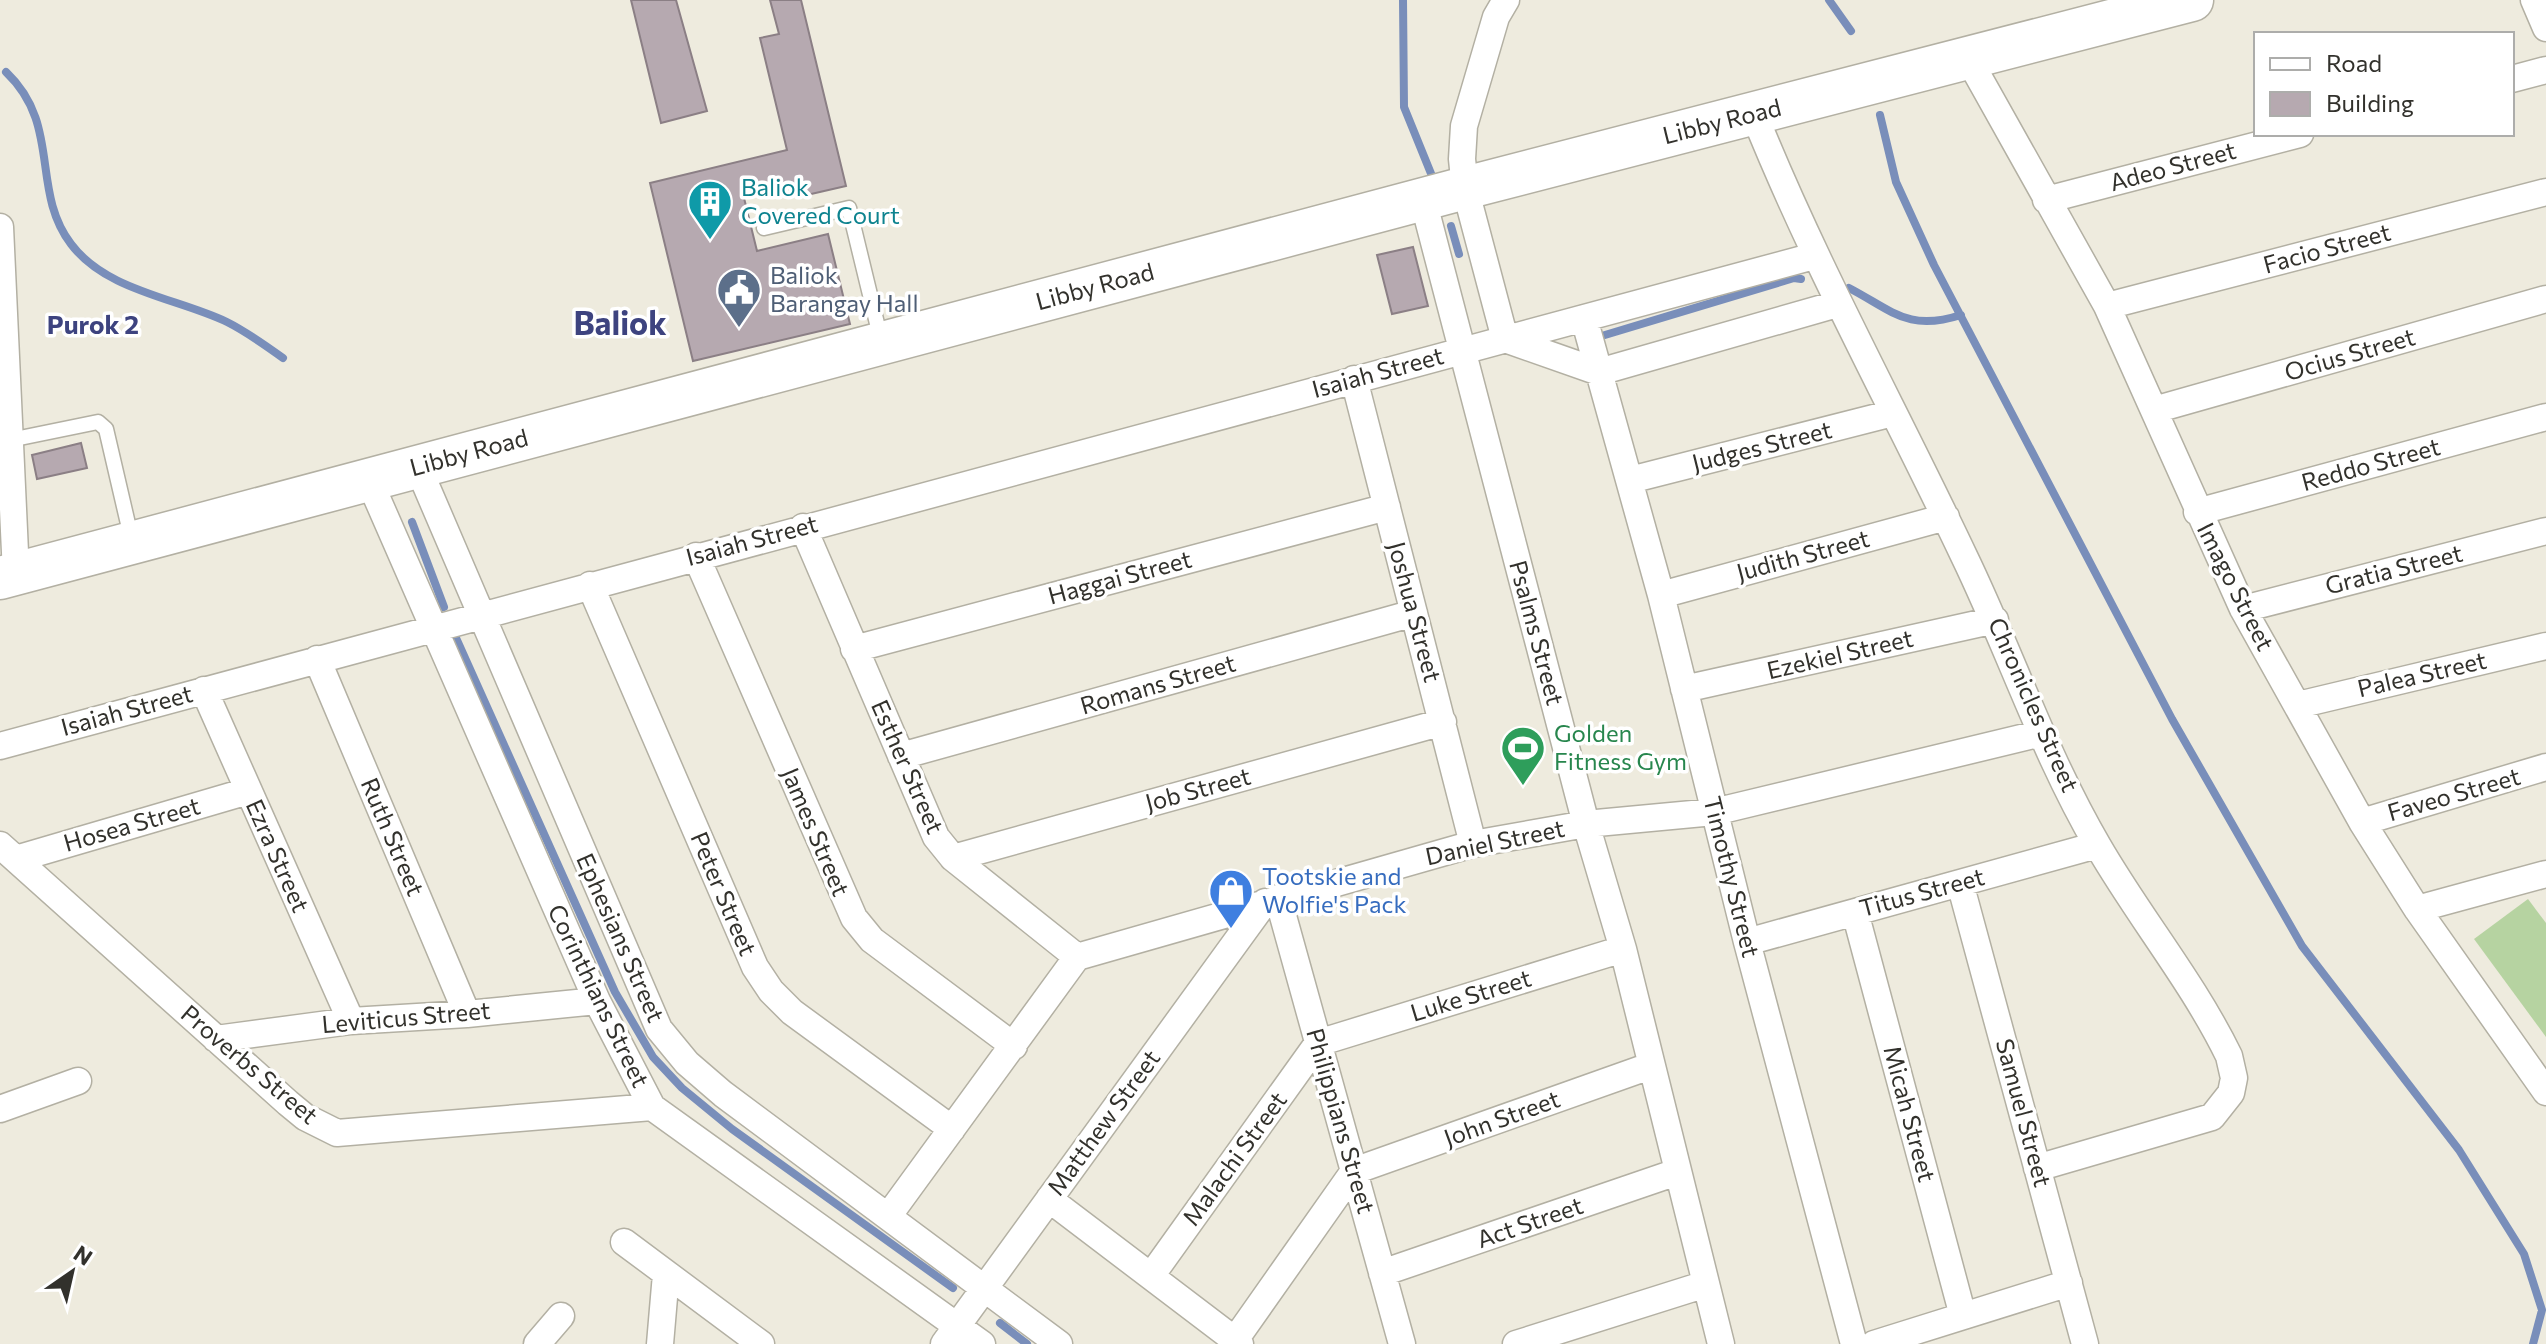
<svg xmlns="http://www.w3.org/2000/svg" width="2546" height="1344" font-family="Commissioner,sans-serif">
<style>
.pitch{fill:#b6d3a1}
.lines{fill:none;stroke-linecap:round;stroke-linejoin:round}
.stream{stroke:#798eba;stroke-width:8}
.building{fill:#b6a9b0;stroke:#8b7f85;stroke-width:2}
.service-casing{stroke:#b3b0a3;stroke-width:17}
.minor-casing{stroke:#b3b0a3;stroke-width:29}
.primary-casing{stroke:#b3b0a3;stroke-width:45}
.service{stroke:#fff;stroke-width:14}
.minor{stroke:#fff;stroke-width:26}
.primary{stroke:#fff;stroke-width:42}
.labels{text-anchor:middle;stroke-width:7;stroke-linejoin:round;paint-order:stroke}
.street-label{font-size:24px;fill:#32312c;stroke:#fff}
.culture-label{font-size:24px;fill:#0d838f;stroke:#fff;text-anchor:start}
.service-label{font-size:24px;fill:#4e5e75;stroke:#fff;text-anchor:start}
.leisure-label{font-size:24px;fill:#27864d;stroke:#fff;text-anchor:start}
.shop-label{font-size:24px;fill:#366cbe;stroke:#fff;text-anchor:start}
.neighbourhood-label{font-size:26px;font-weight:bold;fill:#3d437f;stroke:#fff}
.district-label{font-size:32px;font-weight:bold;fill:#3d437f;stroke:#fff}
</style>
<rect width="100%" height="100%" fill="#eeebde"/>
<path class="pitch" d="M2528,899L2546,923V1037L2474,939Z"/>
<g class="lines">
<path class="stream" d="M1403,0L1404,107L1432,176
M1829,0L1851,31
M6,72C62,125 30,190 71,244C106,291 177,298 227,322C247,332 265,345 283,358
M1880,115L1896,182L1934,265L2172,719L2302,946L2459,1150L2524,1254L2542,1310L2533,1344
M1451,226L1459,254
M1849,288C1893,311 1908,332 1961,315
M1595,338L1794,278L1801,279
M412,522L444,607
M456,638L615,992L653,1057L682,1088L732,1129L953,1288
M1000,1323L1027,1344"/>
</g>
<path class="building" d="M631,0H676L707,111L661,123Z
M770,0H801L846,186L798,197L796,186L744,198L757,251L828,234L850,324L693,361L650,183L787,150L760,38L779,34Z
M1413,247L1428,306L1392,314L1377,255Z
M81,443L87,468L37,479L32,455Z"/>
<g class="lines">
<g class="service-casing">
<path id="service" d="M764,228L849,208L881,340
M10,440L98,422L106,429L132,541"/>
</g>
<g class="minor-casing">
<path id="minor" d="M2534,0L2546,28
M1968,58L2107,306L2243,609L2362,822L2417,909L2546,1092
M2512,79L2546,70
M1754,114C1815,266 1894,408 1964,556C2010,651 2044,754 2098,846C2139,917 2193,982 2229,1056L2234,1078L2231,1093L2212,1117L2037,1168
M1423,200L1586,824L1623,949L1721,1344
M2046,200L2300,134
M0,227L16,574
M2107,306L2546,192
M1584,318L1661,595L1747,942L1854,1344
M1505,339L1465,188L1462,159L1464,126L1496,17L1506,0
M1505,339L1599,372L1837,304
M1354,379L1473,844
M2154,410L2546,299
M418,467L659,1029L687,1063L723,1094L1059,1344
M369,480L597,1001L652,1107L982,1344
M1630,480L1893,413
M2197,512L2546,417
M803,527L936,837L953,858L1077,957
M696,556L854,918L872,940L1014,1046
M590,585L755,967L771,991L792,1012L952,1129
M1661,595L1946,517
M2243,609L2546,531
M854,649L1387,507
M317,659L467,1014
M1684,689L1995,620
M204,690L351,1021
M2298,705L2546,646
M0,746L1814,256
M901,756L1414,613
M2362,822L2546,767
M0,845L288,1103L305,1117L337,1133L652,1107
M953,858L1443,722
M16,859L248,791
M1960,883L2085,1344
M1278,898L1402,1344
M2417,909L2546,874
M1855,912L1963,1316
M1747,942L2097,845
M216,1039L351,1021L467,1014L597,1001
M0,1109L78,1081
M1049,1199L1240,1344
M889,1215L1077,957L1473,844L1586,824L1714,812L2042,733
M624,1242L761,1344
M1382,1273L1677,1172
M1151,1276L1318,1043L1623,949
M1235,1340L1354,1171L1650,1066
M537,1344L561,1316
M660,1344L666,1274
M944,1344L1265,902
M1516,1344L1706,1284
M1874,1344L2069,1283"/>
</g>
<g class="primary-casing">
<path id="primary" d="M0,578L1465,188L2192,0"/>
</g>
<use href="#service" class="service"/>
<use href="#minor" class="minor"/>
<use href="#primary" class="primary"/>
</g>
<defs>
<g id="building-pin" transform="scale(2.3)"><path d="M0 17L-7.5 6A9.5 9.5 0 1 1 7.5 6Z" fill="#0f9aa8" stroke="#fff"/><path d="M-4-6H4V6H1V3H-1V6H-4ZM-2.5-4.3h1.7v1.8h-1.7ZM.8-4.3h1.7v1.8H.8ZM-2.5-1h1.7V.8h-1.7ZM.8-1h1.7V.8H.8Z" fill="#fff"/></g>
<g id="civic-pin" transform="scale(2.3)"><path d="M0 17L-7.5 6A9.5 9.5 0 1 1 7.5 6Z" fill="#5c6f8a" stroke="#fff"/><path d="M-.6-6.5H3V-4.5H.6V-3L4-1V1h2V6H-6V1h2V-1L-.6-3ZM-1.2 2.5V6h2.4V2.5Z" fill="#fff"/></g>
<g id="stadium-pin" transform="scale(2.3)"><path d="M0 17L-7.5 6A9.5 9.5 0 1 1 7.5 6Z" fill="#2e9e5b" stroke="#fff"/><path d="M0-5a6.5 5 0 1 0 0 10a6.5 5 0 1 0 0-10ZM-3.5-1.8h7v3.6h-7Z" fill="#fff"/></g>
<g id="shop-pin" transform="scale(2.3)"><path d="M0 17L-7.5 6A9.5 9.5 0 1 1 7.5 6Z" fill="#3f7fe0" stroke="#fff"/><path d="M-5-2.5h2.3a2.7 3.5 0 0 1 5.4 0H5L5.5 6h-11ZM-1.5-2.5h3a1.5 2.3 0 0 0-3 0Z" fill="#fff"/></g>
</defs>
<g fill-rule="evenodd">
<use href="#building-pin" x="710" y="202"/>
<use href="#civic-pin" x="739" y="290"/>
<use href="#stadium-pin" x="1523" y="748"/>
<use href="#shop-pin" x="1231" y="891"/>
</g>
<g class="labels">
<g class="street-label">
<text transform="translate(1722 122) rotate(-14)" y="8">Libby Road</text>
<text transform="translate(2173 167) rotate(-15)" y="8">Adeo Street</text>
<text transform="translate(2327 249) rotate(-15)" y="8">Facio Street</text>
<text transform="translate(1095 287) rotate(-15)" y="8">Libby Road</text>
<text transform="translate(2350 355) rotate(-16)" y="8">Ocius Street</text>
<text transform="translate(1378 373) rotate(-15)" y="8">Isaiah Street</text>
<text transform="translate(1762 447) rotate(-14)" y="8">Judges Street</text>
<text transform="translate(469 453) rotate(-15)" y="8">Libby Road</text>
<text transform="translate(2371 465) rotate(-15)" y="8">Reddo Street</text>
<text transform="translate(752 541) rotate(-15)" y="8">Isaiah Street</text>
<text transform="translate(1803 556) rotate(-15)" y="8">Judith Street</text>
<text transform="translate(2394 570) rotate(-14)" y="8">Gratia Street</text>
<text transform="translate(1120 578) rotate(-15)" y="8">Haggai Street</text>
<text transform="translate(2235 587) rotate(63)" y="8">Imago Street</text>
<text transform="translate(1414 612) rotate(75)" y="8">Joshua Street</text>
<text transform="translate(1536 633) rotate(75)" y="8">Psalms Street</text>
<text transform="translate(1840 655) rotate(-13)" y="8">Ezekiel Street</text>
<text transform="translate(2422 675) rotate(-13)" y="8">Palea Street</text>
<text transform="translate(1158 685) rotate(-16)" y="8">Romans Street</text>
<text transform="translate(2033 705) rotate(66)" y="8">Chronicles Street</text>
<text transform="translate(127 711) rotate(-15)" y="8">Isaiah Street</text>
<text transform="translate(907 767) rotate(66)" y="8">Esther Street</text>
<text transform="translate(1198 790) rotate(-15)" y="8">Job Street</text>
<text transform="translate(2454 795) rotate(-16)" y="8">Faveo Street</text>
<text transform="translate(132 825) rotate(-16)" y="8">Hosea Street</text>
<text transform="translate(815 832) rotate(67)" y="8">James Street</text>
<text transform="translate(392 837) rotate(67)" y="8">Ruth Street</text>
<text transform="translate(1495 843) rotate(-12)" y="8">Daniel Street</text>
<text transform="translate(277 856) rotate(66)" y="8">Ezra Street</text>
<text transform="translate(1731 877) rotate(76)" y="8">Timothy Street</text>
<text transform="translate(1922 893) rotate(-15)" y="8">Titus Street</text>
<text transform="translate(723 894) rotate(67)" y="8">Peter Street</text>
<text transform="translate(620 938) rotate(66)" y="8">Ephesians Street</text>
<text transform="translate(598 996) rotate(64)" y="8">Corinthians Street</text>
<text transform="translate(1471 996) rotate(-17)" y="8">Luke Street</text>
<text transform="translate(406 1018) rotate(-5)" y="8">Leviticus Street</text>
<text transform="translate(249 1065) rotate(40)" y="8">Proverbs Street</text>
<text transform="translate(2023 1113) rotate(75)" y="8">Samuel Street</text>
<text transform="translate(1909 1114) rotate(75)" y="8">Micah Street</text>
<text transform="translate(1502 1119) rotate(-20)" y="8">John Street</text>
<text transform="translate(1340 1121) rotate(74)" y="8">Philippians Street</text>
<text transform="translate(1104 1123) rotate(-54)" y="8">Matthew Street</text>
<text transform="translate(1235 1159) rotate(-54)" y="8">Malachi Street</text>
<text transform="translate(1530 1223) rotate(-19)" y="8">Act Street</text>
</g>
<g class="culture-label">
<text x="741" y="196">Baliok<tspan x="741" dy="28">Covered Court</tspan></text>
</g>
<g class="service-label">
<text x="770" y="284">Baliok<tspan x="770" dy="28">Barangay Hall</tspan></text>
</g>
<g class="leisure-label">
<text x="1554" y="742">Golden<tspan x="1554" dy="28">Fitness Gym</tspan></text>
</g>
<g class="shop-label">
<text x="1262" y="885">Tootskie and<tspan x="1262" dy="28">Wolfie's Pack</tspan></text>
</g>
<g class="neighbourhood-label">
<text x="93" y="334">Purok 2</text>
</g>
<g class="district-label">
<text x="620" y="335">Baliok</text>
</g>
</g>
<rect x="2254" y="32" width="260" height="104" fill="#ffffff" stroke="#adadab" stroke-width="2"/>
<rect x="2270" y="58" width="40" height="12" fill="#ffffff" stroke="#adadab" stroke-width="2"/>
<text x="2326" y="72" font-size="24" fill="#32312c">Road</text>
<rect x="2270" y="92" width="40" height="24" fill="#b6a9b0" stroke="#adadab" stroke-width="2"/>
<text x="2326" y="112" font-size="24" fill="#32312c">Building</text>
<g transform="translate(72 1272) rotate(34)" stroke="#ffffff" stroke-width="6" paint-order="stroke">
<path d="M0-6L14 30L0 20L-14 30Z" fill="#32312c"/>
<text y="-12" font-size="22" font-weight="bold" text-anchor="middle" fill="#32312c">N</text>
</g>
</svg>
